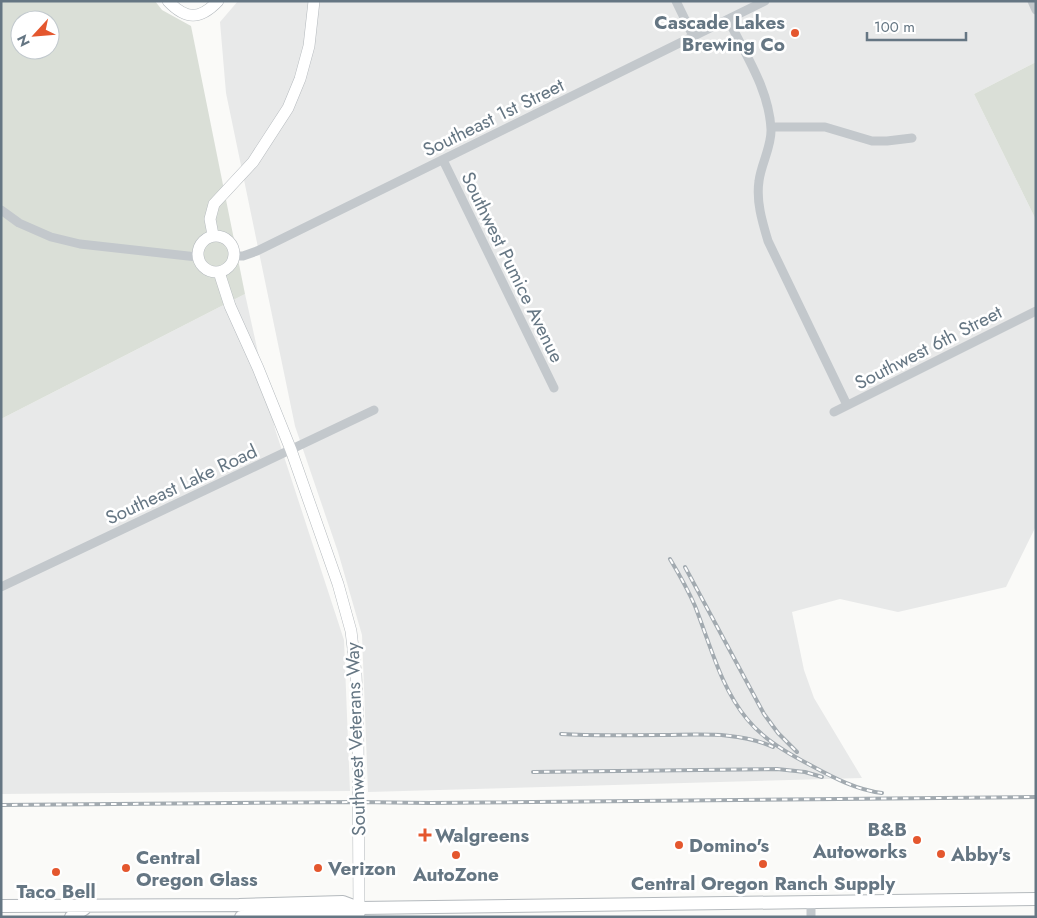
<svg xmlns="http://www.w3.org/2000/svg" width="1037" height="918" font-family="Jost,sans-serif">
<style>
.built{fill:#e8e9e9}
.green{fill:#dadfd7;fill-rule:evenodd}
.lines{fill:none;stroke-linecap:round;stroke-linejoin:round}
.major-casing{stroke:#b5babe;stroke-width:12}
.highway-casing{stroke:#b4b9bd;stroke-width:14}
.minor{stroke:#c3c8cc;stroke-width:9}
.major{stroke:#fff;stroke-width:11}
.highway{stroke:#fff;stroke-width:12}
.rail-casing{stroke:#a2aab0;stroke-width:4}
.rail{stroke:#fff;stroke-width:2;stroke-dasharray:5.5;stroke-linecap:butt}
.poi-dot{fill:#e4572e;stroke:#fff;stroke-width:2}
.labels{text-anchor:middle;stroke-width:5;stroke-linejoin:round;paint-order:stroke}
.poi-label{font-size:19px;font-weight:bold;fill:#657683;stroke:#fff;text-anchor:start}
.street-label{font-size:19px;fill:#657683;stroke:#fff}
</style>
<rect width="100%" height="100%" fill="#fafaf8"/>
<path class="built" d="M238,1H1036V62L974,94L1036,220V526L1006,587L898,612L840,599L792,612L804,670L814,698L862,778L368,792L362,635L338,552L295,426L226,93L220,22Z
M245,294L275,429L344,640L350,791L1,794V419Z"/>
<path class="green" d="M1,1H155L162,10L191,26L245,294L1,419ZM20,20H50V50H20Z
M1036,62V220L974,94Z"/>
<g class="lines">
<g class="major-casing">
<path id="major" d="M168,1C186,20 200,20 218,1
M213,235L210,219L214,204L253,162L288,108L300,79L309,46L314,1
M198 254a18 18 0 1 1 36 0a18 18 0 1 1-36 0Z
M219,272L230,306L258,368L291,450L338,584L351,631L356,674L358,726L359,917"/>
</g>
<g class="highway-casing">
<path id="highway" d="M1,906L239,905L343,902L359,908
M71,917L84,909L83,905
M241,917L343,914L359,908L1036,899"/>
</g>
<path class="minor" d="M676,1L693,36
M1032,1L1036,10
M728,19C745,54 769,89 771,129C772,146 761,164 759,181C756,201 762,221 768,241L847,405
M771,127H825L872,141H887L912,138
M443,160L554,388
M1,210L19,223L51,237L80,244L197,257
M234,256H243L257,251L765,1
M834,412L1036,311
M1,587L374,410
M811,903V917"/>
<use href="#major" class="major"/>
<use href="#highway" class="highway"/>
<g class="rail-casing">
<path id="rail" d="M670,559C679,574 688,590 695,606C710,644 721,688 747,719C764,740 789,754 812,766C834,778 857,790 882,793
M685,567L764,714L778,733L797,752
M561,734C595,736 628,735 662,735C699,735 738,731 773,747
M533,772L777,769L805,772L822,777
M1,805L358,802L430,803L1036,797"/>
</g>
<use href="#rail" class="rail"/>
</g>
<g class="poi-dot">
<circle cx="795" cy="33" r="5"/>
<path d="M422.5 827.5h5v5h5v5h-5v5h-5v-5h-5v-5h5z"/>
<circle cx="917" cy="840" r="5"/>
<circle cx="679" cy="845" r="5"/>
<circle cx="941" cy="854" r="5"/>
<circle cx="456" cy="855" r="5"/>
<circle cx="763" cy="864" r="5"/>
<circle cx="126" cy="868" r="5"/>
<circle cx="318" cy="868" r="5"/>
<circle cx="56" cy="872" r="5"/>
</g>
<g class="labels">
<g class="poi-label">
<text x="785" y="29" text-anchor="end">Cascade Lakes<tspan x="785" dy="22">Brewing Co</tspan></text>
<text x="907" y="836" text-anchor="end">B&amp;B<tspan x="907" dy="22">Autoworks</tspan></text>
<text x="435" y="842">Walgreens</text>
<text x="689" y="852">Domino's</text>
<text x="951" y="861">Abby's</text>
<text x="136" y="864">Central<tspan x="136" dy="22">Oregon Glass</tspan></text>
<text x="328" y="875">Verizon</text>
<text x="456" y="881" text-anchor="middle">AutoZone</text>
<text x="763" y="890" text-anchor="middle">Central Oregon Ranch Supply</text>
<text x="56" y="898" text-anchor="middle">Taco Bell</text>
</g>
<g class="street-label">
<text transform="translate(493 117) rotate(-26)" y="7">Southeast 1st Street</text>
<text transform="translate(513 267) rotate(64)" y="7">Southwest Pumice Avenue</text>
<text transform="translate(928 347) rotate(-27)" y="7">Southwest 6th Street</text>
<text transform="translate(181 484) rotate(-25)" y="7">Southeast Lake Road</text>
<text transform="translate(355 739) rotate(-92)" y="7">Southwest Veterans Way</text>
</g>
</g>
<rect width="1037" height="918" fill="none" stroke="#657683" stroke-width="5"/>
<g transform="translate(35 35) rotate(244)"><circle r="24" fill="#ffffff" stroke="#c1c8cd"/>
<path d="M0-4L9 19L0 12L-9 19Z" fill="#e4572e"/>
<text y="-8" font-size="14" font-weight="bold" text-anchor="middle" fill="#657683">N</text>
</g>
<path d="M867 32v8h99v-8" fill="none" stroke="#657683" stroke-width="2.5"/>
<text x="874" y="32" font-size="15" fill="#657683" stroke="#ffffff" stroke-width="4" paint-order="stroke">100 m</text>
</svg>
